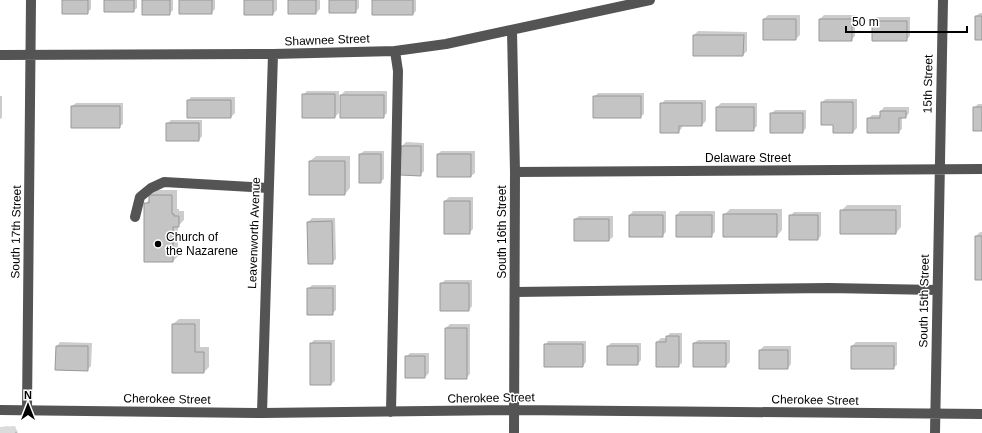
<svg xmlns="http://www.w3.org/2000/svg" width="982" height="433" font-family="Helvetica,sans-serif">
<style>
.forest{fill:url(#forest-firs)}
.shadow{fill:#0003}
.building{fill:#c4c4c4;stroke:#989898}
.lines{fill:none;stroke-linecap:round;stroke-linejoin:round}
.minor{stroke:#545454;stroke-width:10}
.poi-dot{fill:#000;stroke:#fff;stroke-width:1.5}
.labels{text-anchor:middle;stroke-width:3;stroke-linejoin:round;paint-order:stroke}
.street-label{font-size:12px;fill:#000;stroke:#fff}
.poi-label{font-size:12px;fill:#000;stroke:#fff;text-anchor:start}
</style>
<defs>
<pattern id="forest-firs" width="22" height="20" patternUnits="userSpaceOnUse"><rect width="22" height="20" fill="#dbdbdb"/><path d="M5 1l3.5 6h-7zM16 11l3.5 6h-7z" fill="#bababa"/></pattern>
</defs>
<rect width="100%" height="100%" fill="#fff"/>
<path class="forest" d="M15,426L18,433H0V427Z"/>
<path class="shadow" d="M63,0H91V9L87,13Z
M105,0H137V8L133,11Z
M143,0H173V10L169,14Z
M180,0H215V9L211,13Z
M245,0H277V10L273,14Z
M289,0H320V9L316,13Z
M330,0H359V8L355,12Z
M373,0H416V11L413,14Z
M980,13H982V39L976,16Z
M768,15H800V35L796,39H764V19Z
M824,15H855V36L851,40H820V19Z
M877,17H910V36L906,40L873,21Z
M698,31L747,32V51L743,55L694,35Z
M307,91H339V113L335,117L303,95Z
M345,91H387V113L383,117L341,95Z
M598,93H644V114L640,117L594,97Z
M0,96H2V118L0,119Z
M191,97H235V113L231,117L188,101Z
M826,99H857V128L853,132L834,124L822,102Z
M665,100H706V121L702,125H682V128L678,132L661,104Z
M76,103H123V124L119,127L72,106Z
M721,103H757V126L753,130H717V107Z
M978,104H982V130L974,108Z
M884,107H909V113L906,117H902V129L898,132L868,119L872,115H881V111Z
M775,110H806V128L803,132L771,114Z
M171,120H202V136L199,140L167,124Z
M406,142L424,143V171L420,175L402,146Z
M364,151H384V179L380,182L360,154Z
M441,151H475V173L471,176L438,154Z
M316,156H350V188L345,194L310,161Z
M155,190H177V209H179V211H184V220L178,226V256L173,261L145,204L150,199V196Z
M449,197H473V229L469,233L445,201Z
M847,205H901V227L896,233L841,211Z
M730,209H782V230L777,236L724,215Z
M633,211H666V232L662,236L630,215Z
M680,211H715V232L711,236L677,215Z
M794,212H821V236L818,239L790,216Z
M579,216H613V237L609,240L575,219Z
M312,218H335L336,259L332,263L308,222Z
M980,232H982V279L976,236Z
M445,280H472V306L469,310L441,284Z
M312,285H336V310L332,314L308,289Z
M179,319H200V347H209V367L204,372L173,324Z
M450,324H470V374L466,378L446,328Z
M670,333H682V363L678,366L657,342L661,338H667V337Z
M314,340H335V381L331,384H311V343Z
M698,340H730V362L726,366L694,343Z
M548,341H586V362L583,366L545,345Z
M60,342L92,343L91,366L87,370H56L57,346Z
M856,342H897V365L893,368H852V346Z
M611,343H641V360L638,364L608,346Z
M764,346H791V364L788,368H760V350Z
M410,353H429V373L425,377H406V357Z"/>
<path class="building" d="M62,0H88V14H62Z
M104,0H134V12H104Z
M142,0H170V15H142Z
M179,0H212V14H179Z
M244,0H273V15H244Z
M288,0H316V14H288Z
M329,0H356V13H329Z
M372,0H413V15H372Z
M975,16H982V40H975Z
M763,19H796V40H763Z
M819,19H852V41H819Z
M872,21H907V41H872Z
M693,35H744L743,56H693Z
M302,94H335V118H302Z
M340,95H384V118H340Z
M593,96H641V118H593Z
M187,100H231V118H187Z
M821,102H853V133H833V125H821Z
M660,103H702V126H679V133H660Z
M71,106H120V128H71Z
M716,107H754V131H716Z
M973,107H982V131H973Z
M880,111H906V118H899V133H867V118H880Z
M770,113H803V133H770Z
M166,123H199V141H166Z
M401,146H421V176L400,175Z
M359,154H381V183H359Z
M437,154H471V177H437Z
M309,161H345V195H309Z
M149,195H172V214H174V216H179V227H173V262H144V203H149Z
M444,201H470V234H444Z
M840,210H896V234H840Z
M723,214H777V237H723Z
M629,215H663V237H629Z
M676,215H712V237H676Z
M789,215H818V240H789Z
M574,219H609V241H574Z
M332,221L333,264H308L307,222Z
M975,236H982V280H975Z
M440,283H469V311H440Z
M307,288H333V315H307Z
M172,324H195V352H204V373H172Z
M445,328H467V379H445Z
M666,336H679V367H656V342H666Z
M310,343H331V385H310Z
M693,343H726V367H693Z
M544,344H583V367H544Z
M56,346H88V371L55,370Z
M607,346H638V365H607Z
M851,346H894V369H851Z
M759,350H788V369H759Z
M405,356H425V378H405Z"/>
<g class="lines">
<path class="minor" d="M512,31L515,172L514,433
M0,55L273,54L395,51L446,44L650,0
M515,172L982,169
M135,217L140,197L151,188L164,182L269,188
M515,292L829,288L937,290
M0,410L262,413L515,410L982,414
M27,410L31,0
M391,412L398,71L395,51
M262,413L273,54
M935,433L943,0"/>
</g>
<circle class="poi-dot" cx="158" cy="244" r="4"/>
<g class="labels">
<g class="street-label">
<text transform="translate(327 40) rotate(-2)" y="4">Shawnee Street</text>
<text transform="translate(928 84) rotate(-89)" y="4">15th Street</text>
<text x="748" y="162">Delaware Street</text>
<text transform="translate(16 232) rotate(-89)" y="4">South 17th Street</text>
<text transform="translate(502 232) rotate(-90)" y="4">South 16th Street</text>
<text transform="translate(254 233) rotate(-88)" y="4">Leavenworth Avenue</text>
<text transform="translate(924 301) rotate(-89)" y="4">South 15th Street</text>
<text transform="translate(491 398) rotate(-1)" y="4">Cherokee Street</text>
<text transform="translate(167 399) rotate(1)" y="4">Cherokee Street</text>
<text transform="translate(815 400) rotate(1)" y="4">Cherokee Street</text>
</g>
<g class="poi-label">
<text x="166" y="241">Church of<tspan x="166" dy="14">the Nazarene</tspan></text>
</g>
</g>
<g transform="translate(28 405)" stroke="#ffffff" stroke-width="3" paint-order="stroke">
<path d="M0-3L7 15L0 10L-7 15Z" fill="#000000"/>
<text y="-6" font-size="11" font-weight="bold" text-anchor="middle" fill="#000000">N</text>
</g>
<path d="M846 26v6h121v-6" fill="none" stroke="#000000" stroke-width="2"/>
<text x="852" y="26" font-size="12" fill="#000000" stroke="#ffffff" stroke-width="3" paint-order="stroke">50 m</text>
</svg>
